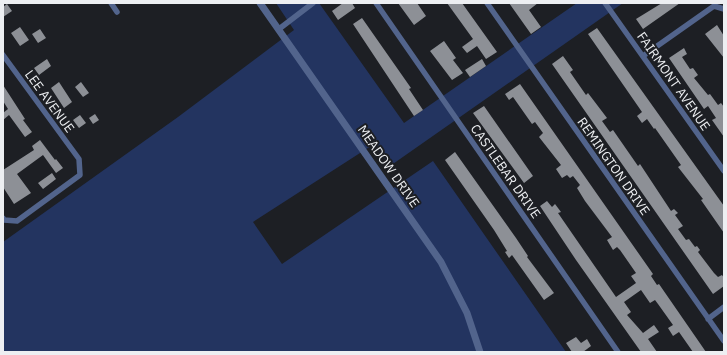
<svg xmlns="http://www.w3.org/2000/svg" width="727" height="355" font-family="'IBM Plex Sans',sans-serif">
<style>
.green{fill:#233460}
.building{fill:#8d9096}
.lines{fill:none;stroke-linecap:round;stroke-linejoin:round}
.minor{stroke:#52648c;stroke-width:5.5}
.tertiary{stroke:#52648c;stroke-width:7}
.labels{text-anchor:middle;stroke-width:4;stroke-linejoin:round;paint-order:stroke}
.street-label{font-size:13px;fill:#edeff2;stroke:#1d1f24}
</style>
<rect width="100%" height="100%" fill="#1d1f24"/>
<path class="green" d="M276,3H319L404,123L577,3H623L390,166L374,144L253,222L282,264L433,161L566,352H3V242L178,117L294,30Z"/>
<path class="building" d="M343,3H352L355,8L338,20L332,11Z
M398,3H417L426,16L414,25Z
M447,3H462L497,52L486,59L477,46L467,53L462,47L473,39Z
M509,3H538L529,10L541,27L531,34Z
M662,3H680L643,29L636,19Z
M7,4L12,11L3,17V7Z
M362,18L411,88L409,89L423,110L414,116L353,24Z
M717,25L724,36V58L705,34Z
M20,27L29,40L20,46L11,33Z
M597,28L724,206V233L701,200L703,199L678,167L681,165L655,128L654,129L647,119L642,123L637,116L642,112L588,34Z
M40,29L46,38L38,43L32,34Z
M444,41L456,58L453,60L463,73L452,80L430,51Z
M684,48L687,54L682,57L690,69L693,68L698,75L694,78L708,95L710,94L718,105L721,103L724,107V137L712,120L716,118L708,106L704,109L669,58Z
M563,56L573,70L570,72L586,95L588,93L607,118L602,121L610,132L613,130L638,166L640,164L671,211L674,209L678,213L675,215L683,226L678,229L686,240L689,239L695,247L697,246L700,250L698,252L714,273L718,277L722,275L724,278V286L713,294L552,64Z
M47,59L51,66L39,75L34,68Z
M482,59L486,66L470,77L465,70Z
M59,82L72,102L64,108L51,88Z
M81,82L89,93L83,97L75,87Z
M520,84L653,274L651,276L657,285L659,284L706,352H693L679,332L673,336L668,328L673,325L658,304L655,300L650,303L641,290L624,302L631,312L627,315L643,333L654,325L659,332L648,339L657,352H641L576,260L540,206L547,201L552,207L555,204L561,212L558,213L616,297L636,283L631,276L636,273L620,250L617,247L613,250L607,240L612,237L585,201L577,188L580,185L573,176L570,178L567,175L562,178L556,169L561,165L539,137L543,133L535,122L532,124L513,97L509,100L505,94Z
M3,85L25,119L23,120L32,132L25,137L9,115L3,120V113L8,109L3,101Z
M484,106L533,176L524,183L473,113Z
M95,114L99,120L93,124L89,118Z
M80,115L86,123L79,128L73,120Z
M40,140L55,160L56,159L63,168L56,173L43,155L17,174L31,193L14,204L3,187V170L34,150L32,146Z
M455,152L516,238L528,256L527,257L554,293L544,300L512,255L509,258L505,252L507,251L494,230L445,160Z
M52,173L56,179L43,189L38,183Z
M576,337L581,343L587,339L591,346L583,352H572L566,343Z"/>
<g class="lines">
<path class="minor" d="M111,3L117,12
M376,3L618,352
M487,3L724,341
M605,3L724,171
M279,29L313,3
M3,55L79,159L80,175L17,221L4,220L3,218
M643,56L714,6L724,9
M708,319L724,307"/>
<path class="tertiary" d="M260,3L441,262L467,313L480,352"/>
</g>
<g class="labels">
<g class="street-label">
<text transform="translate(674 81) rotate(55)" y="5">FAIRMONT AVENUE</text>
<text transform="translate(50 101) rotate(54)" y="5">LEE AVENUE</text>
<text transform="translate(389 166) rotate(55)" y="5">MEADOW DRIVE</text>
<text transform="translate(614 166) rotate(55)" y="5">REMINGTON DRIVE</text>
<text transform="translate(506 171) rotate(55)" y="5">CASTLEBAR DRIVE</text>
</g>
</g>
<rect width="727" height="355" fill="none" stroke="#edeff2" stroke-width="8"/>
</svg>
